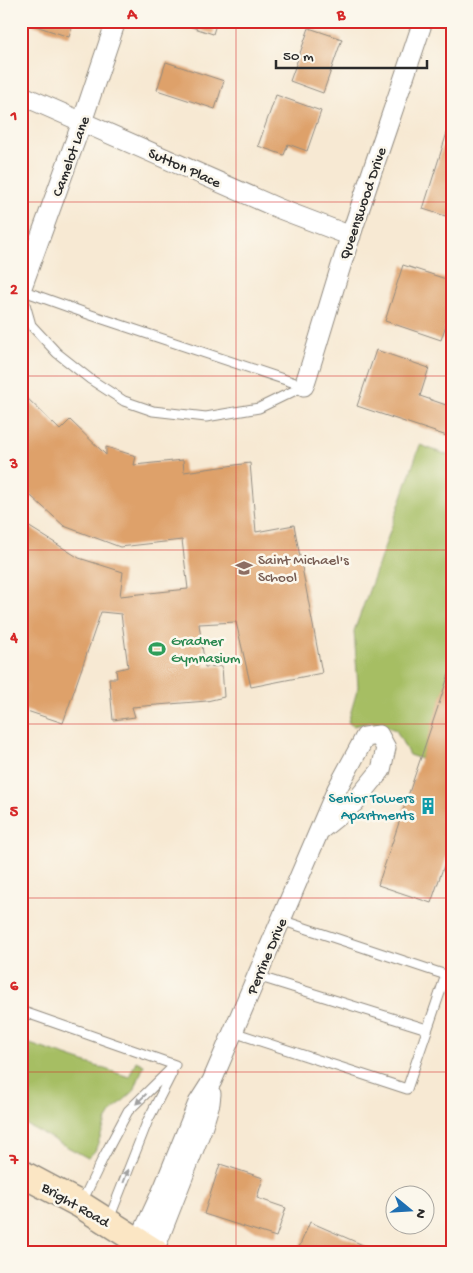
<svg xmlns="http://www.w3.org/2000/svg" width="473" height="1273" font-family="'Gochi Hand',sans-serif">
<style>
.green{fill:#a6be63;stroke:#687447}
.building{fill:#dea16b}
.lines{fill:none;stroke-linecap:round;stroke-linejoin:round}
.service-casing{stroke:#918a7f;stroke-width:11}
.minor-casing{stroke:#918a7f;stroke-width:21}
.secondary-casing{stroke:#918a7f;stroke-width:29}
.service{stroke:#fff;stroke-width:9}
.minor{stroke:#fff;stroke-width:19}
.secondary{stroke:#fbe6c4;stroke-width:26}
.oneway{fill:#a0a0a0}
.grid{fill:none;stroke:#d62828;stroke-width:1;stroke-opacity:0.55}
.labels{text-anchor:middle;stroke-width:5;stroke-linejoin:round;paint-order:stroke}
.street-label{font-size:15px;fill:#2b2b2b;stroke:#fbf7ec}
.education-label{font-size:15px;fill:#785e54;stroke:#fbf7ec;text-anchor:start}
.leisure-label{font-size:15px;fill:#27864d;stroke:#fbf7ec;text-anchor:start}
.culture-label{font-size:15px;fill:#0d838f;stroke:#fbf7ec;text-anchor:end}
.neatline{fill:none;stroke:#d62828;stroke-width:2}
.grid-label{font-size:16px;text-anchor:middle;font-weight:bold;fill:#d62828}
</style>
<rect width="100%" height="100%" fill="#fbf7ec"/>
<filter id="ink" filterUnits="userSpaceOnUse"><feTurbulence type="fractalNoise" baseFrequency=".02" numOctaves="2"/><feDisplacementMap in="SourceGraphic" scale="10" xChannelSelector="R" yChannelSelector="G"/><feConvolveMatrix kernelMatrix="1 2 1 2 8 2 1 2 1" color-interpolation-filters="sRGB"/></filter>
<filter id="wash" filterUnits="userSpaceOnUse"><feTurbulence type="fractalNoise" baseFrequency=".0096" numOctaves="4" result="noise"/><feDisplacementMap in="SourceGraphic" scale="20" xChannelSelector="R" yChannelSelector="G"/><feGaussianBlur stdDeviation="1.12" result="paint"/><feColorMatrix in="noise" values="0 0 0 0 0 0 0 0 0 0 0 0 0 0 0 0 0 1.4 0 .05"/><feComposite in="paint" operator="in"/></filter>
<g filter="url(#wash)">
<rect width="100%" height="100%" fill="#f7e9d3"/>
<path class="green" d="M420,445L450,456L452,452V667L421,759L409,755L396,730L373,722L353,726L348,722L358,687L354,631L375,574Z
M21,1041L129,1077L136,1061L144,1065L134,1091L113,1110L106,1121L95,1151L88,1158L21,1122Z"/>
<g id="blocks">
<path class="building" d="M21,21H74L69,37Z
M182,21H217L213,34L182,24Z
M309,28L342,39L323,93L290,81Z
M166,62L224,81L215,109L157,90Z
M276,95L321,111L307,151L288,144L284,155L258,146Z
M451,120H452V218L423,209Z
M403,265L452,281V313H450L441,340L385,321Z
M376,350L429,368L420,396L452,407V431L450,437L357,406Z
M21,392L60,430L70,420L106,455V447L136,456L134,465L183,460L184,472L250,463L256,532L294,525L322,673L251,687L236,622L199,624L205,667L222,666L224,697L207,701L132,707L135,717L113,720L109,678H117L116,670L128,667L121,614L101,612L63,723L21,709V517L28,526L79,558L123,572L120,596L188,589L182,540L120,547L64,526L21,487Z
M451,668L452,842L431,903L378,885Z
M220,1164L263,1178L257,1198L286,1208L276,1237L204,1214Z
M310,1222L379,1252H297Z"/>
</g>
</g>
<g filter="url(#ink)">
<use href="#blocks" fill-opacity="0" stroke="#918a7f" stroke-width="1"/>
<g class="lines">
<g class="service-casing">
<path id="service" d="M21,290L31,325L57,353L90,379L124,401L153,411L206,417L259,408L304,386
M21,290L91,315L304,386
M257,976L427,1029
M21,1011L175,1065
M233,1032L407,1089L446,975L281,920
M81,1204L103,1158L128,1111L175,1065
M109,1219L148,1120L172,1073"/>
</g>
<g class="minor-casing">
<path id="minor" d="M21,95L280,209L351,236
M21,290L82,122L116,21
M304,386C320,338 333,289 349,241C373,167 399,94 423,21
M139,1241L164,1187L198,1103L212,1081L337,789L365,737L379,735L386,748L381,770L355,802L319,831
M154,1251L203,1126L210,1103L211,1094"/>
</g>
<g class="secondary-casing">
<path id="secondary" d="M21,1173L81,1205L155,1252"/>
</g>
<use href="#service" class="service"/>
<use href="#minor" class="minor"/>
<use href="#secondary" class="secondary"/>
</g>
<defs><path id="oneway-solid" d="M-6-.8H1V-3.2L6.5 0L1 3.2V.8H-6Z" transform="scale(1.25)"/></defs>
<g class="oneway">
<use href="#oneway-solid" transform="translate(141 1099) rotate(136)"/>
<use href="#oneway-solid" transform="translate(126 1176) rotate(-69)"/>
</g>
</g>
<path class="grid" d="M236,21V1252M21,202H452M21,376H452M21,550H452M21,724H452M21,898H452M21,1072H452"/>
<defs>
<g id="school-bare" transform="scale(1.35)"><path d="M0-5L7-2L0 1L-7-2ZM-4 1L0 2.5L4 1V4Q0 6-4 4Z" fill="#8d6e63" stroke="#fbf7ec" stroke-width="2.5" paint-order="stroke"/></g>
<g id="stadium-bare" transform="scale(1.35)"><path d="M0-5a6.5 5 0 1 0 0 10a6.5 5 0 1 0 0-10ZM-3.5-1.8h7v3.6h-7Z" fill="#2e9e5b" stroke="#fbf7ec" stroke-width="2.5" paint-order="stroke"/></g>
<g id="building-bare" transform="scale(1.35)"><path d="M-4-6H4V6H1V3H-1V6H-4ZM-2.5-4.3h1.7v1.8h-1.7ZM.8-4.3h1.7v1.8H.8ZM-2.5-1h1.7V.8h-1.7ZM.8-1h1.7V.8H.8Z" fill="#0f9aa8" stroke="#fbf7ec" stroke-width="2.5" paint-order="stroke"/></g>
</defs>
<g fill-rule="evenodd">
<use href="#school-bare" x="244" y="568"/>
<use href="#stadium-bare" x="157" y="649"/>
<use href="#building-bare" x="428" y="806"/>
</g>
<g class="labels">
<g class="street-label">
<text transform="translate(70 156) rotate(-70)" y="5">Camelot Lane</text>
<text transform="translate(185 167) rotate(24)" y="5">Sutton Place</text>
<text transform="translate(362 203) rotate(-71)" y="5">Queenswood Drive</text>
<text transform="translate(266 956) rotate(-67)" y="5">Perrine Drive</text>
<text transform="translate(76 1204) rotate(30)" y="5">Bright Road</text>
</g>
<g class="education-label">
<text x="258" y="564">Saint Michael's<tspan x="258" dy="17">School</tspan></text>
</g>
<g class="leisure-label">
<text x="171" y="645">Gradner<tspan x="171" dy="17">Gymnasium</tspan></text>
</g>
<g class="culture-label">
<text x="414" y="802">Senior Towers<tspan x="414" dy="17">Apartments</tspan></text>
</g>
</g>
<rect width="473" height="1273" fill="none" stroke="#fbf7ec" stroke-width="55"/>
<g transform="translate(410 1210) rotate(108)"><circle r="24" fill="#fbf7ec" stroke="#a8a59f"/>
<path d="M0-4L9 19L0 12L-9 19Z" fill="#1f6fb2"/>
<text y="-8" font-size="14" font-weight="bold" text-anchor="middle" fill="#2b2b2b">N</text>
</g>
<path d="M276 60v8h151v-8" fill="none" stroke="#2b2b2b" stroke-width="2.5"/>
<text x="283" y="60" font-size="15" fill="#2b2b2b" stroke="#fbf7ec" stroke-width="4" paint-order="stroke">50 m</text>
<rect x="28" y="28" width="418" height="1218" class="neatline"/>
<g class="grid-label">
<text x="132" y="19">A</text>
<text x="341" y="19">B</text>
<text x="14" y="120">1</text>
<text x="14" y="294">2</text>
<text x="14" y="468">3</text>
<text x="14" y="642">4</text>
<text x="14" y="816">5</text>
<text x="14" y="990">6</text>
<text x="14" y="1164">7</text>
</g>
</svg>
